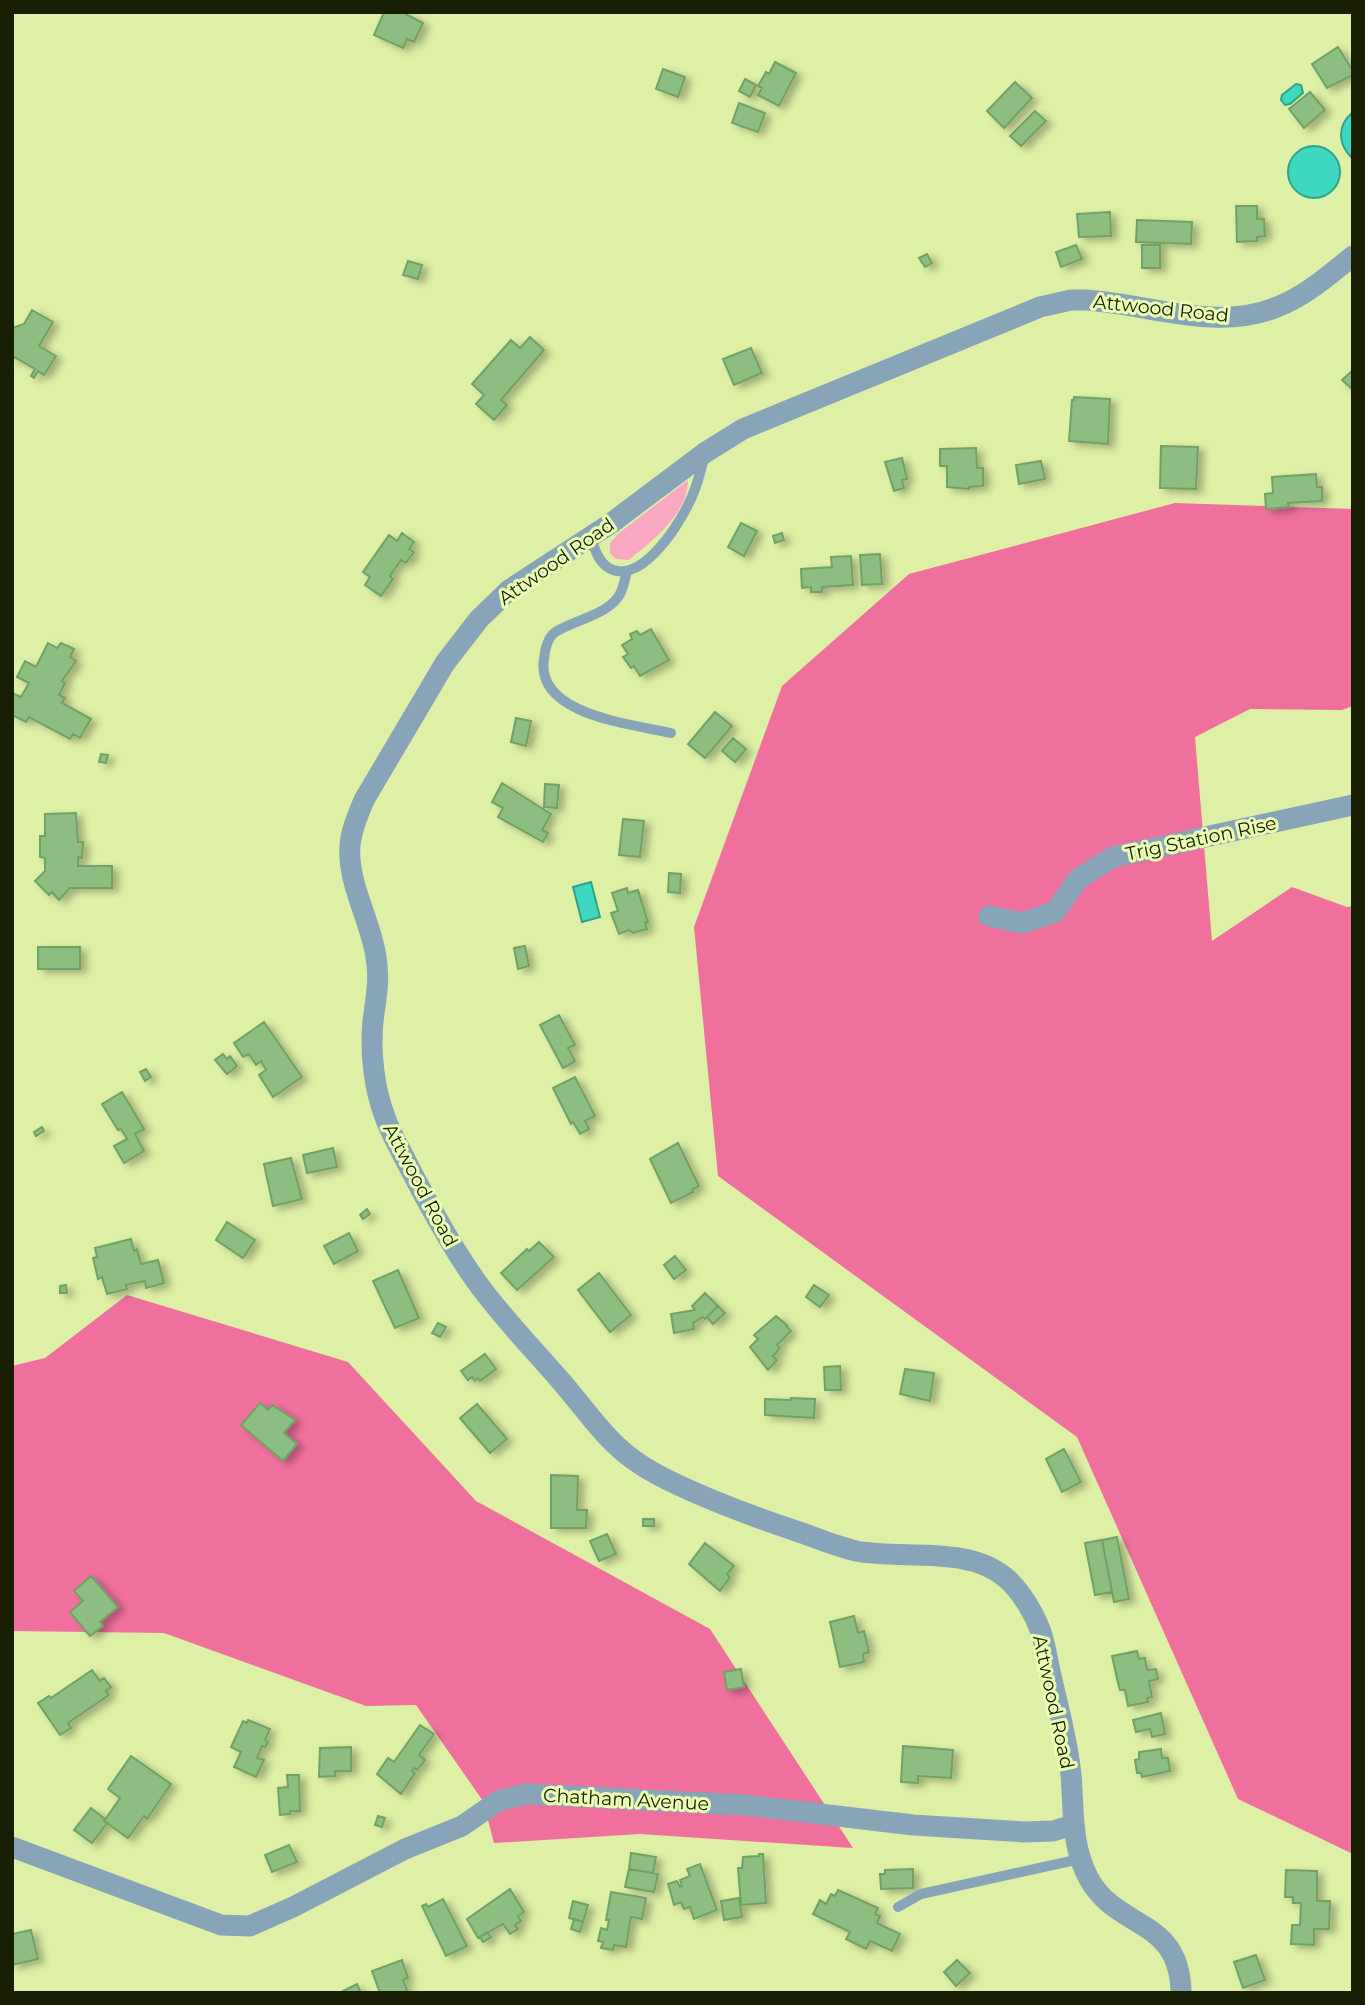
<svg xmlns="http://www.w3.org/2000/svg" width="1365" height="2005" font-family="Montserrat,sans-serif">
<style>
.green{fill:#faa8c1}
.forest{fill:#ef709d}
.water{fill:#3ed8c0;stroke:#33a087;stroke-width:2}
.building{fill:#8cbd81;stroke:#72a167;stroke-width:2;filter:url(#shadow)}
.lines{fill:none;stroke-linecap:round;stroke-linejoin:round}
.lane{stroke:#88a4b9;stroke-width:10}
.street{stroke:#88a4b9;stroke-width:21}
.labels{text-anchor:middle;stroke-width:6;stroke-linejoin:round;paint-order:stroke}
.street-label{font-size:19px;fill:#181e02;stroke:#eafdb3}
</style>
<defs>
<filter id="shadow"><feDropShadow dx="6" dy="3.5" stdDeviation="3.5" flood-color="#0004"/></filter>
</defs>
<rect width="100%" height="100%" fill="#ddf0a6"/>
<path class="green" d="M688,480C687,515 654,539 629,560L616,559L610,553V543L619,533Z"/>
<path class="forest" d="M1175,503L1353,509V706L1342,710L1250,709L1195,737L1212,941L1292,887L1347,907L1353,906V1854L1238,1799L1077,1437L718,1176L694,927L782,686L909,574Z
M127,1295L348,1362L476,1501L710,1629L853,1848L640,1834L494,1843L483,1801L416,1705L366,1706L164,1633L12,1631V1366L45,1358Z"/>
<path class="water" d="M1296,84L1301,85L1303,93L1290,104L1285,105L1281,100L1282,95Z
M1353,112V159C1338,145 1336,126 1353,112Z
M1288 172a26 26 0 1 1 52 0a26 26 0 1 1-52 0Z
M591,882L600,917L582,922L573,887Z"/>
<path class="building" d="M384,12H402L423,23L414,42L407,39L403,48L374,35Z
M1338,47L1353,71V75L1327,88L1312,64Z
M775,62L796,73L779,106L758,95L762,88L758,86L766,72L769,74Z
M663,69L685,77L678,97L656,89Z
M745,79L756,85L750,97L739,91Z
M1015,82L1032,98L1004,128L987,111Z
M1310,92L1325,110L1304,128L1289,109Z
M739,103L765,113L758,132L732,123Z
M1035,111L1046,121L1021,146L1010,136Z
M1236,206H1257V219H1264L1265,236L1257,237V241L1237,242Z
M1110,212L1111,236L1079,237L1077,214Z
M1137,220L1192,222L1191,244L1136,242Z
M1076,245L1082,259L1061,267L1056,252Z
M1142,245H1160V268H1142Z
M927,254L932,263L925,267L919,258Z
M408,261L422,265L418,279L403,275Z
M32,310L53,322L39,346L56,356L44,375L38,371L34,378L31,376L35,369L14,357L12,361V328L24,324Z
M530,337L544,350L501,400L507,405L494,420L476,404L484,395L472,384L511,340L520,348Z
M751,348L762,373L734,385L723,359Z
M1353,370V390L1342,380Z
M1074,397L1110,399L1108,444L1069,441L1072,400H1074Z
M1161,446L1198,447L1196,489L1160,488Z
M976,448L977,468H983V486L969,487V489L947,487V466H940V449Z
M902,458L907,479L902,480L904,488L894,491L885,462Z
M1041,461L1045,479L1019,484L1016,465Z
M1316,474L1317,487H1322V501L1288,503L1289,507L1266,509L1265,494L1273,493L1272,477Z
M741,523L757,531L744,556L728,547Z
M402,533L414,542L409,549L414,552L406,563L401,560L390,576L393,579L381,596L365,585L370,577L363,572L389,535L397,541Z
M782,533L784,540L775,543L773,536Z
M880,554L882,584L862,585L860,555Z
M851,556L853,585L822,587V592H811V587L802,588L801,569L832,567L831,557Z
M651,629L669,660L640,676L634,666L631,668L623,657L628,654L622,645L632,639L630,634L637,631L640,635Z
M48,643L57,648L61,643L74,649L70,657L76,661L62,681L65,683L59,695L65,698L62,703L91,719L80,738L73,734L70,739L29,717L26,722L12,715V693L21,697L29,683L17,677L25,661L36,667Z
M715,712L732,726L705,758L688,744Z
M516,718L531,721L526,746L511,742Z
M733,738L746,749L735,762L722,751Z
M101,754L108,755L106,763L99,762Z
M502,783L551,814L542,830L548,833L543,842L498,817L503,808L492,802Z
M545,784L559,785L557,808L544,807Z
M76,813L78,842H83L82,858L78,857V866H112V888H70L59,900L52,892L49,895L35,881L45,871V858L40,857V836H45V814Z
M623,819L644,821L640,857L619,855Z
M669,873L681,874L680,893L668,892Z
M627,888L628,893L638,890L648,922L645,923L647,929L633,933L629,930L619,934L611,913L618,911L612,893Z
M525,946L529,966L518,969L514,948Z
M38,947H80V969H38Z
M559,1015L575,1045L568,1048L575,1061L563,1068L540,1025Z
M264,1022L302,1077L273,1097L259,1075L266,1070L261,1061L256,1065L249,1054L243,1057L234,1043Z
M223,1054L227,1059L230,1056L237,1066L227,1074L215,1060Z
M146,1069L151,1077L145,1081L140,1072Z
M575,1077L595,1116L585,1121L589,1129L580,1134L573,1122L571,1124L553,1088Z
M122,1092L144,1129L135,1134L144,1151L124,1163L114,1146L127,1139L121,1129L118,1130L102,1104Z
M42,1127L44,1131L36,1136L34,1132Z
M678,1143L699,1186L692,1190L693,1192L671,1203L650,1159Z
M333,1148L337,1167L307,1173L303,1155Z
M291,1158L302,1199L273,1206L264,1164Z
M367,1209L370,1214L363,1219L360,1215Z
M227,1222L255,1240L243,1258L216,1240Z
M349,1233L358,1251L334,1264L324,1246Z
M131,1239L134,1251L137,1249L141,1264L158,1260L164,1283L146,1288L145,1281L126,1285L127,1289L107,1294L102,1277L98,1279L93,1258L97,1257L95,1248Z
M539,1242L554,1257L517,1290L501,1273L527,1249L529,1251Z
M675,1256L686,1270L674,1279L664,1265Z
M398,1270L419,1318L395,1328L373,1281Z
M599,1273L631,1315L610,1332L578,1290Z
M66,1285L67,1293H60V1286Z
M814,1285L829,1295L820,1307L806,1297Z
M705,1293L718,1306L705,1319L703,1317L693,1323L694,1329L674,1333L671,1314L695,1310L692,1306Z
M718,1306L725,1313L713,1324L707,1317Z
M776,1316L787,1325L786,1326L791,1331L777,1345L780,1348L773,1356L777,1360L768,1370L750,1347L758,1339L754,1335Z
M438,1323L446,1327L440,1337L432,1333Z
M485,1354L496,1369L480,1381L478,1378L475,1381L472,1377L468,1380L461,1371Z
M840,1366L841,1390H825L824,1367Z
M905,1369L934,1373L930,1401L900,1394Z
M791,1398L815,1399L814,1418L765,1415V1399L791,1400Z
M260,1403L268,1410L272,1405L295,1420L284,1433L297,1444L283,1461L241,1425Z
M477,1404L507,1439L490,1453L460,1418Z
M1064,1449L1081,1482L1062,1492L1046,1459Z
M551,1475L578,1476L577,1510H587L586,1528H551Z
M643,1519H654V1526H643Z
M607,1534L616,1554L599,1561L590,1541Z
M1117,1537L1129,1599L1114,1602L1102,1540Z
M1102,1540L1112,1592L1095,1595L1085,1543Z
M705,1543L734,1566L727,1574L730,1577L720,1591L689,1564Z
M91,1576L118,1607L100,1622L103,1626L90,1636L70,1612L83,1601L74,1591Z
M854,1616L858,1633L864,1631L869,1652L863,1654L864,1662L840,1667L830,1622Z
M1137,1651L1139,1659L1145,1658L1147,1670L1156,1669L1158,1679L1149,1681L1152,1697L1147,1698L1148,1702L1128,1706L1125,1690H1120L1118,1683L1112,1656Z
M741,1669L744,1687L727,1690L724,1672Z
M92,1670L100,1681L104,1678L111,1687L106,1691L109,1695L68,1723L71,1728L60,1735L38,1703L49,1696L51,1698Z
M1161,1713L1165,1734L1152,1737L1150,1729L1136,1732L1133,1720Z
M248,1720L270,1729L265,1740L268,1742L265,1747L262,1746L257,1758L264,1760L256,1777L234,1767L241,1752L231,1747L243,1721L247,1723Z
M420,1725L434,1734L419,1755L425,1760L417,1770L414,1768L412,1771L415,1773L401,1794L377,1774L388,1758L394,1762Z
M903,1746L953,1750L951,1778L918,1776V1783L901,1782Z
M351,1747V1771H335V1776L319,1777L320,1748Z
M1161,1749L1162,1758H1168L1170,1771L1142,1777L1141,1773H1137L1135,1760L1139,1759V1752Z
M131,1756L171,1784L147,1819L144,1816L128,1838L104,1821L120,1798L108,1789Z
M287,1775H299L300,1811H290V1814L280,1815L278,1788L288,1787Z
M91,1808L105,1819L104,1821L107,1823L92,1843L74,1830Z
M378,1816L385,1818L382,1827L375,1825Z
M289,1845L297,1862L272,1872L265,1855Z
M631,1853L656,1857L653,1873L629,1869Z
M759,1854H763L766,1903L741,1905L738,1868H742L743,1857L759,1856Z
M700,1864L717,1910L694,1919L690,1907L684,1909L681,1902L674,1905L668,1884L677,1881L680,1887L682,1886L680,1880L690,1876L687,1869Z
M629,1869L658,1874L654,1892L625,1887Z
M913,1869V1888L881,1889L880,1874H885V1870Z
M1286,1870L1317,1871V1901H1330L1329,1929H1314V1945L1291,1944L1292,1925H1300L1301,1903H1293V1897H1285Z
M510,1889L524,1912L518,1916L521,1921L515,1925L518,1929L510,1934L503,1924L478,1938L467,1919Z
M838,1890L878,1908L875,1914L880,1916L877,1923L900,1934L892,1951L870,1941L866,1949L846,1939L850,1932L813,1914L820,1900L826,1904L831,1894L835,1896Z
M611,1892L646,1898L642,1919L631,1917L626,1947L614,1945L613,1950L601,1948L603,1942L598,1941L601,1928L607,1930L609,1920H606Z
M739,1898L742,1917L724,1920L721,1901Z
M443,1899L467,1946L446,1956L422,1906L426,1904L428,1907Z
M573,1901L588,1905L583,1922L569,1918Z
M574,1919L583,1922L580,1932L571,1929Z
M31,1930L38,1959L12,1965V1934Z
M487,1932L491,1937L483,1942L480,1937Z
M1256,1955L1265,1980L1243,1988L1234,1962Z
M402,1960L408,1978L403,1980L408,1993H380L372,1971Z
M957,1960L970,1973L956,1986L944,1972Z
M357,1984L361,1993H339Z"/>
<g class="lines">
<path class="lane" d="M590,537C594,546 597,559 606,566C637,590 677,528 688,505C696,490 700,474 704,458
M627,571C625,578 624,585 621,592C611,614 577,619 557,631C548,636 545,649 544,659C535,715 632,724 671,733
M898,1907L921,1894L1080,1859"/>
<path class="street" d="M989,916L1022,923L1055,912L1078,879L1113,857L1353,805
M12,1847L221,1925L250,1926L293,1907L405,1849L462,1826L498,1801L526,1794L745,1805L913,1825L1025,1832L1053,1831L1073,1825
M1181,1993C1180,1917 1118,1931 1089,1879C1071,1846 1074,1811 1071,1775C1068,1743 1059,1711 1052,1680C1048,1664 1046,1647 1041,1632C1034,1613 1021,1591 1006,1578C968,1545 902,1560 856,1551C838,1547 819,1539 802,1533C754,1517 704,1499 658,1475C610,1450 594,1419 560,1380C532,1348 501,1316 476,1281C449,1243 427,1202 406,1161C399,1147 390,1132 385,1117C374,1088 370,1053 373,1021C376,996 380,982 376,957C371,921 347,883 350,846C351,830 358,815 364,800L445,663L479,619L509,590L610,524L706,452L743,429L1040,307L1071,300H1086C1149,304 1216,332 1277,307C1306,296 1329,275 1353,256"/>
</g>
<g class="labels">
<g class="street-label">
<text transform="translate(1161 308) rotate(6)" y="7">Attwood Road</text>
<text transform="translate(556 561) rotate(-35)" y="7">Attwood Road</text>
<text transform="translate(1201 838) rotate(-12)" y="7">Trig Station Rise</text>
<text transform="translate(421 1185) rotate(62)" y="7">Attwood Road</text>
<text transform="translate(1054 1702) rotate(78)" y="7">Attwood Road</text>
<text transform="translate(626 1799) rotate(3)" y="7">Chatham Avenue</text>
</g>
</g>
<rect width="1365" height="2005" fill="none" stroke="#181e02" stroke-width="28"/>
</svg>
